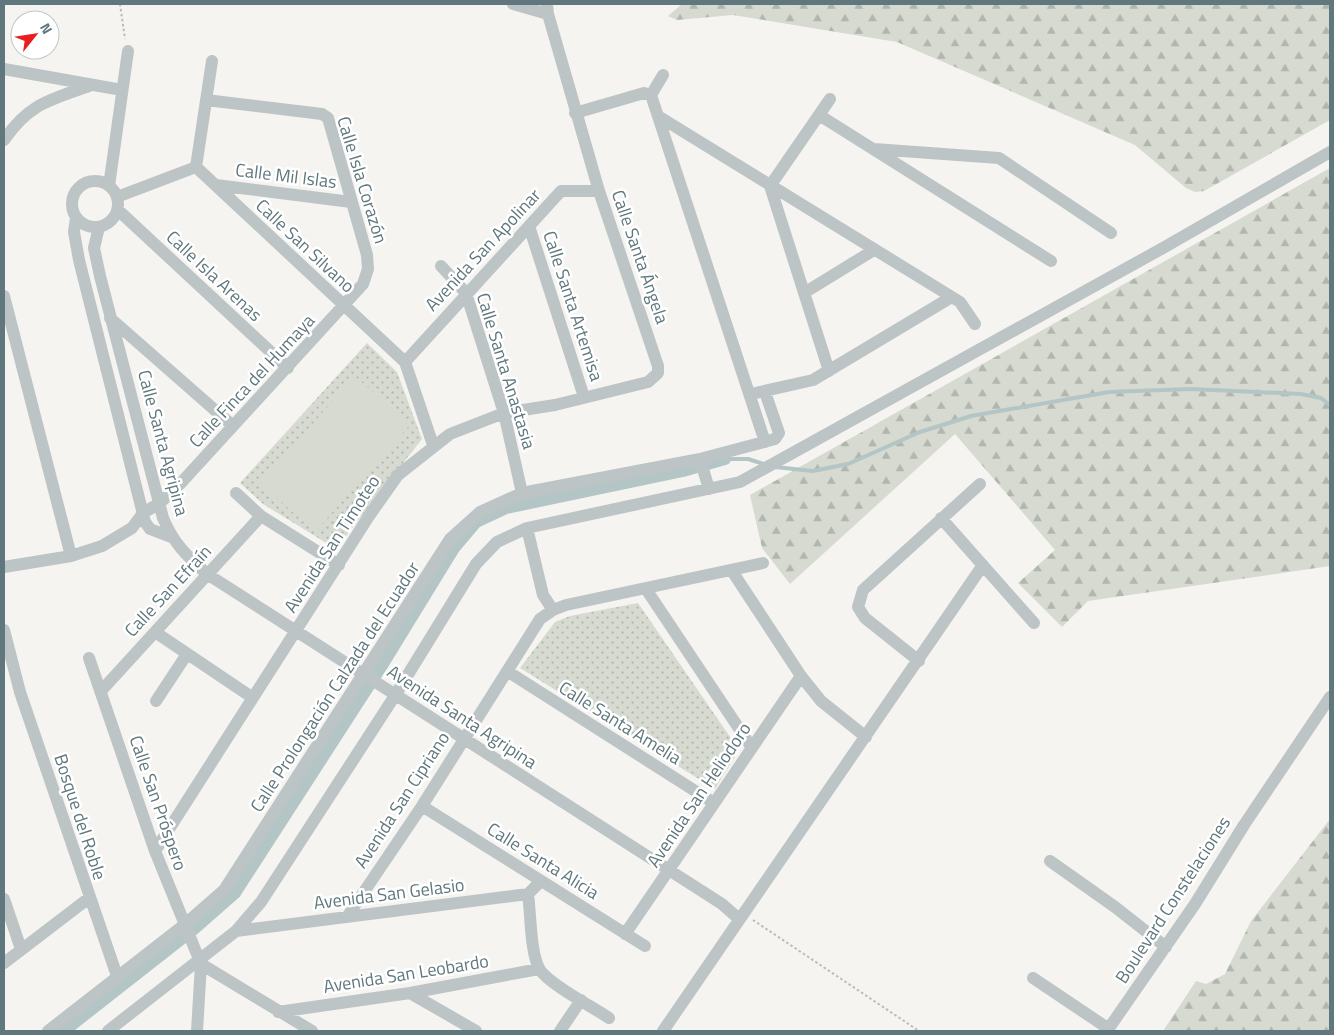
<svg xmlns="http://www.w3.org/2000/svg" width="1334" height="1035" font-family="'Titillium Web',sans-serif">
<style>
.grass{fill:url(#grass-dots)}
.forest{fill:url(#forest-firs)}
.garden{fill:#d6dad0}
.lines{fill:none;stroke-linecap:round;stroke-linejoin:round}
.stream{stroke:#b4c5c6;stroke-width:4}
.canal{stroke:#b4c5c6;stroke-width:12}
.path{stroke:#b7bcbd;stroke-width:2;stroke-dasharray:2.5 2.5;stroke-linecap:butt}
.minor{stroke:#bdc4c6;stroke-width:12}
.labels{text-anchor:middle;stroke-width:5;stroke-linejoin:round;paint-order:stroke}
.street-label{font-size:18px;fill:#5f777d;stroke:#fff}
</style>
<defs>
<pattern id="grass-dots" width="8" height="8" patternUnits="userSpaceOnUse" patternTransform="scale(1.25)"><rect width="8" height="8" fill="#d6dad0"/><path d="M2 2h.1M6 6h.1" fill="none" stroke="#b1b6ae" stroke-width="1.8" stroke-linecap="round"/></pattern>
<pattern id="forest-firs" width="22" height="20" patternUnits="userSpaceOnUse" patternTransform="scale(1.25)"><rect width="22" height="20" fill="#d6dad0"/><path d="M5 1l3.5 6h-7zM16 11l3.5 6h-7z" fill="#b1b6ae"/></pattern>
</defs>
<rect width="100%" height="100%" fill="#f5f4f0"/>
<path class="grass" d="M367,343L397,372L422,439L336,549L263,504L240,483Z
M638,603L739,750L715,789L520,668L555,622L570,616Z"/>
<path class="forest" d="M682,4H1330V120L1204,191L1195,192L1186,188L1135,145L897,42L733,15L677,20L668,16Z
M1330,168V566L1088,601L1062,627L1018,583L1055,550L955,434L790,584L762,548L750,495Z
M1330,819V1031H1163L1196,981L1206,984L1225,974L1251,921Z"/>
<path class="garden" d="M355,376L410,425L315,532L260,483Z"/>
<g class="lines">
<path class="stream" d="M725,459H748L764,464
M775,467L813,471L848,464L920,432L971,416L1109,392L1191,389L1301,394L1321,398L1330,405"/>
<path class="canal" d="M64,1031L194,929L235,893L381,667L454,548L476,522L506,508L683,471L725,459"/>
<path class="path" d="M120,4L125,39
M753,920L919,1031"/>
<path class="minor" d="M513,4L548,14
M212,61L196,167L405,362L433,445
M4,69L122,90
M663,75L651,95L765,442
M575,113L644,93L651,95
M819,115L1051,261
M658,116L960,302L975,324
M4,140C29,104 49,100 89,86
M874,149L999,158L1111,233
M72 204a23 23 0 1 1 46 0a23 23 0 1 1-46 0Z
M216,185L351,202
M109,186L128,51
M117,197L196,167
M118,210L288,368
M76,217L74,232L79,260L145,522L150,529L171,537
M529,226L584,397
M99,227L94,248L100,276L163,518C174,544 186,555 207,574L722,904L739,919
M441,266L466,293L504,413L522,493
M804,293L874,250
M4,296L71,556
M110,318L233,426
M405,362L561,191H599
M829,371L770,186L830,99
M751,394L813,380L950,298
M700,459L775,439L779,433L765,392
M236,493L261,516L339,565
M941,518L1034,623
M527,528L543,595L553,610
M4,567L71,556L102,546L132,528L143,513L160,503L180,484L363,284L368,269L367,255L328,118L322,114L206,100
M732,571L801,676L821,701L866,737
M646,589L752,748
M4,630L20,692L117,976
M155,632L253,698
M89,658L155,851L201,964L312,1031
M919,661L865,618L858,607L863,590L980,484
M507,671L714,803
M101,691L261,516
M156,701L187,654
M422,806L645,946
M155,851L369,516L398,475L450,434L504,413L555,405L648,382L658,373V366L599,191L548,14L547,4
M1050,861L1115,907L1166,947
M528,894C531,915 530,953 540,970C550,985 593,1007 609,1018
M4,899L21,949
M347,917L422,806L540,619L553,610L566,605L763,563
M236,931L528,894L541,881
M625,934L801,676
M4,963L89,898
M1033,978L1109,1029
M410,993L476,1031
M278,1012L410,993L539,969
M48,1031L184,925L224,890L450,539L480,512L522,493L700,459L709,489
M108,1031L236,931L261,902L396,694L476,564L497,542L527,528L740,482L1163,248L1330,152
M197,1031L201,964
M560,1031L581,1000
M663,1031L983,565
M1107,1031L1195,904L1244,825L1330,697"/>
</g>
<g class="labels">
<g class="street-label">
<text transform="translate(286 176) rotate(7)" y="6">Calle Mil Islas</text>
<text transform="translate(362 180) rotate(73)" y="6">Calle Isla Corazón</text>
<text transform="translate(305 246) rotate(43)" y="6">Calle San Silvano</text>
<text transform="translate(483 250) rotate(-47)" y="6">Avenida San Apolinar</text>
<text transform="translate(640 257) rotate(71)" y="6">Calle Santa Ángela</text>
<text transform="translate(214 276) rotate(43)" y="6">Calle Isla Arenas</text>
<text transform="translate(573 306) rotate(72)" y="6">Calle Santa Artemisa</text>
<text transform="translate(506 371) rotate(73)" y="6">Calle Santa Anastasia</text>
<text transform="translate(252 381) rotate(-47)" y="6">Calle Finca del Humaya</text>
<text transform="translate(163 443) rotate(75)" y="6">Calle Santa Agripina</text>
<text transform="translate(332 544) rotate(-57)" y="6">Avenida San Timoteo</text>
<text transform="translate(168 591) rotate(-47)" y="6">Calle San Efraín</text>
<text transform="translate(335 687) rotate(-57)" y="6">Calle Prolongación Calzada del Ecuador</text>
<text transform="translate(462 717) rotate(33)" y="6">Avenida Santa Agripina</text>
<text transform="translate(620 723) rotate(32)" y="6">Calle Santa Amelia</text>
<text transform="translate(699 795) rotate(-56)" y="6">Avenida San Heliodoro</text>
<text transform="translate(402 800) rotate(-57)" y="6">Avenida San Cipriano</text>
<text transform="translate(158 803) rotate(71)" y="6">Calle San Próspero</text>
<text transform="translate(80 817) rotate(72)" y="6">Bosque del Roble</text>
<text transform="translate(543 861) rotate(32)" y="6">Calle Santa Alicia</text>
<text transform="translate(389 894) rotate(-7)" y="6">Avenida San Gelasio</text>
<text transform="translate(1173 900) rotate(-57)" y="6">Boulevard Constelaciones</text>
<text transform="translate(406 974) rotate(-9)" y="6">Avenida San Leobardo</text>
</g>
</g>
<rect width="1334" height="1035" fill="none" stroke="#5f777d" stroke-width="10"/>
<g transform="translate(35 35) rotate(60)"><circle r="24" fill="#ffffff" stroke="#bfc9cb"/>
<path d="M0-4L9 19L0 12L-9 19Z" fill="#e81e21"/>
<text y="-8" font-size="14" font-weight="bold" text-anchor="middle" fill="#5f777d">N</text>
</g>
</svg>
